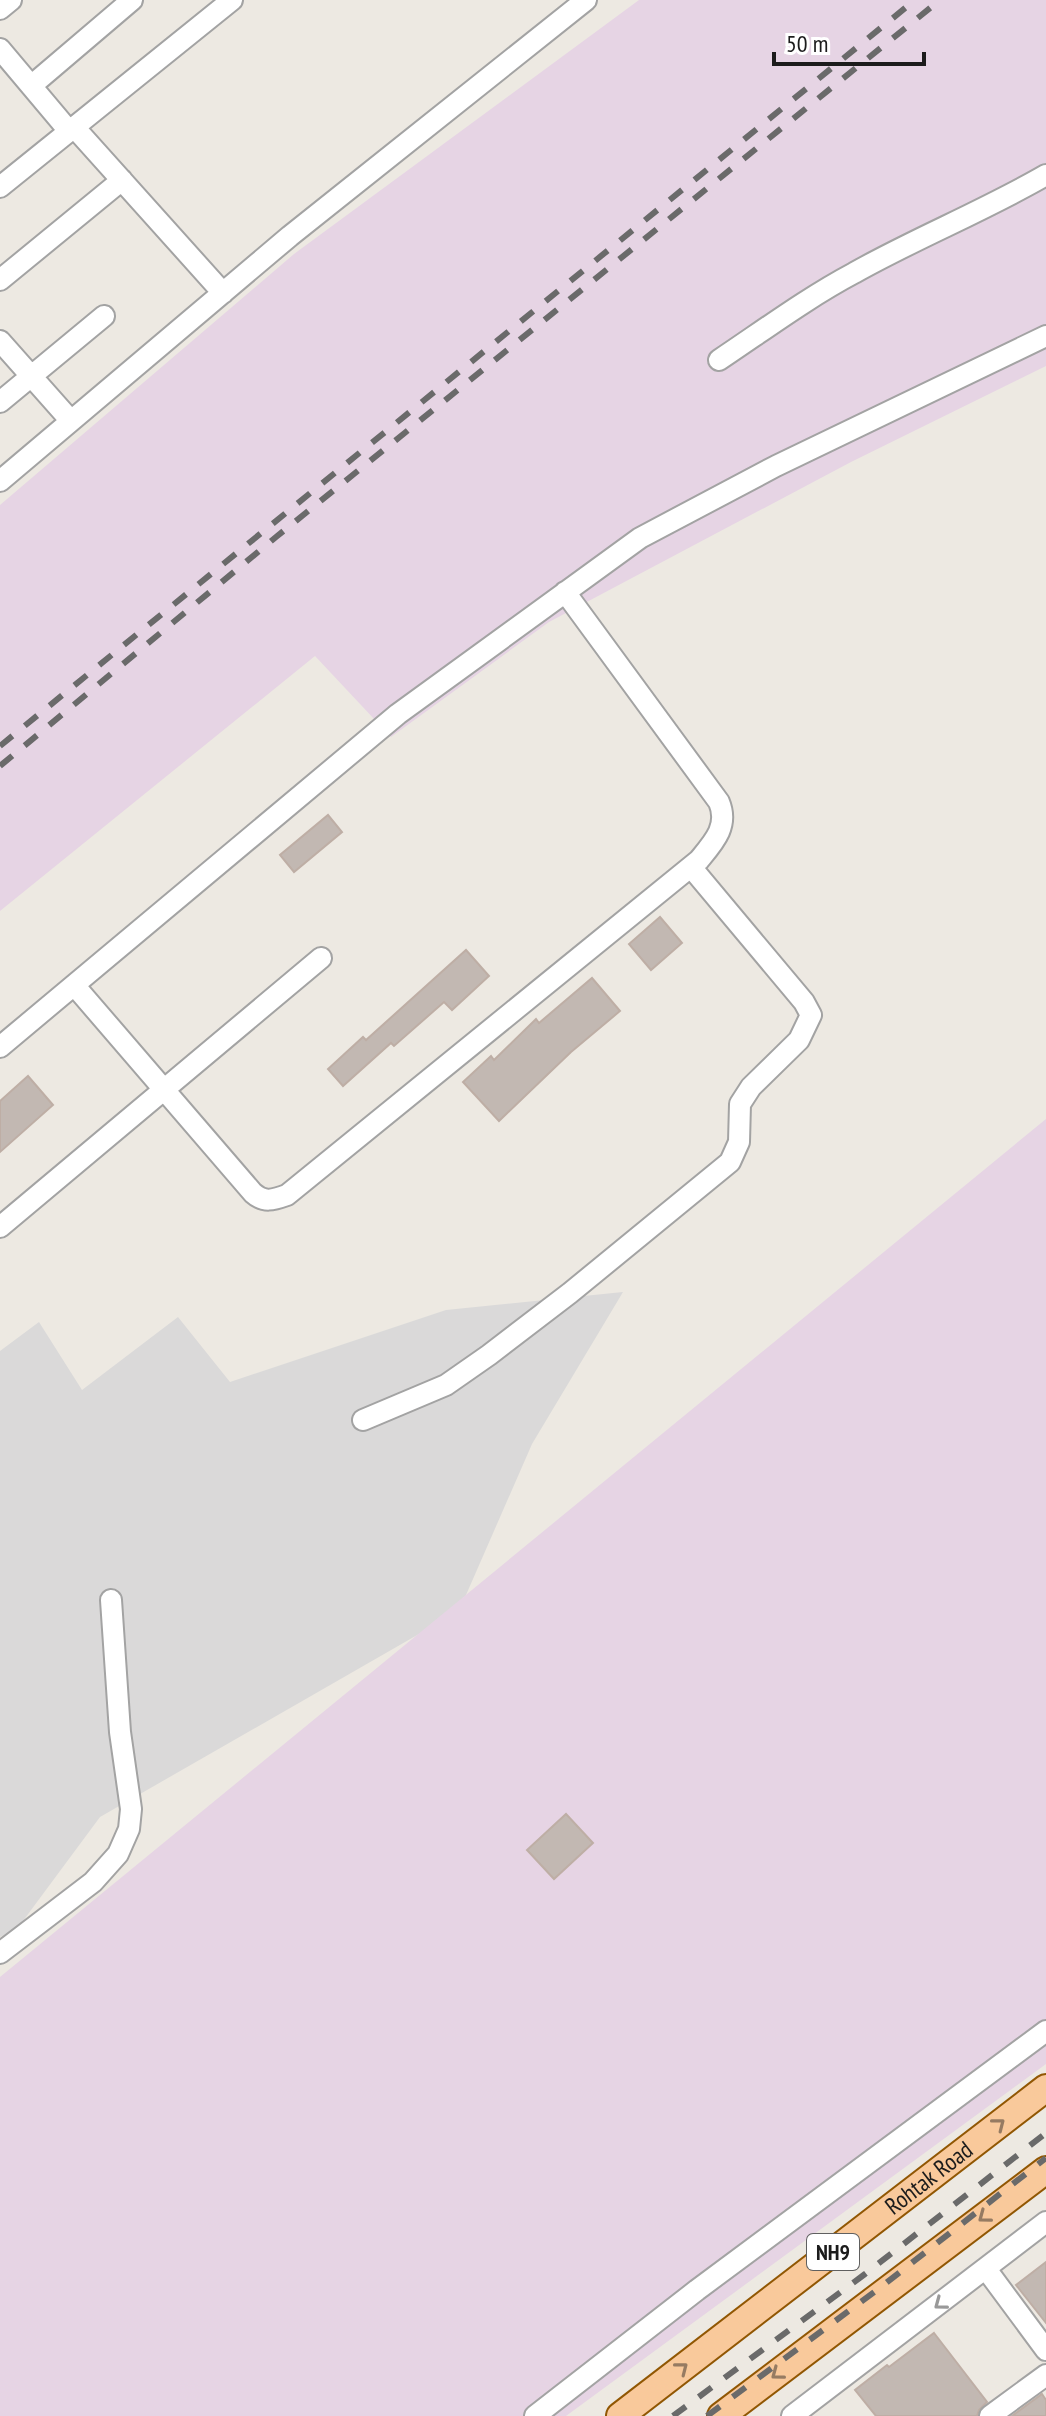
<svg xmlns="http://www.w3.org/2000/svg" width="1046" height="2416" font-family="'PT Sans Narrow',sans-serif">
<style>
.residential{fill:#dad9d9}
.industrial{fill:#e6d4e4}
.building{fill:#c2b8b2;stroke:#beaea5;stroke-width:2}
.lines{fill:none;stroke-linecap:round;stroke-linejoin:round}
.minor-casing{stroke:#a3a3a3;stroke-width:24}
.major-casing{stroke:#915703;stroke-width:30}
.minor{stroke:#fff;stroke-width:20}
.major{stroke:#f9c99b;stroke-width:26}
.rail{stroke:#6a6a6a;stroke-width:6;stroke-dasharray:16 16;stroke-linecap:butt}
.oneway{stroke:#967b62}
.oneway2{stroke:#999}
.labels{text-anchor:middle;stroke-width:6;stroke-linejoin:round;paint-order:stroke}
.shield{fill:#fff;stroke:#606060;stroke-width:2}
.shield-label{font-size:22px;font-weight:bold;fill:#1c1c1c}
.street-label{font-size:24px;fill:#1c1c1c;stroke:#fff}
</style>
<rect width="100%" height="100%" fill="#ede9e2"/>
<path class="residential" d="M623,1292L532,1444L459,1611L100,1817L17,1929L0,1937V1351L39,1322L82,1390L178,1317L230,1382L446,1310Z"/>
<path class="industrial" d="M639,0H1046V366L851,462L549,622L391,737L315,656L0,911V505L294,254Z
M1046,1119V2064L566,2416H0V1977Z"/>
<path class="building" d="M328,815L342,832L294,872L280,855Z
M660,917L682,943L651,970L629,944Z
M466,950L489,976L452,1010L444,1002L394,1046L391,1043L343,1086L328,1069L363,1037L366,1040Z
M592,978L620,1011L571,1052L499,1121L463,1082L491,1056L494,1060L536,1019L539,1023Z
M28,1076L53,1105L0,1152V1101Z
M566,1814L593,1843L554,1879L527,1850Z
M1046,2262V2323L1016,2285Z
M934,2333L987,2402L979,2410L977,2416H876L855,2390L887,2365L889,2367Z
M1042,2394L1046,2400V2416H1012Z"/>
<g class="lines">
<g class="minor-casing">
<path id="minor" d="M0,9L11,0
M0,49L69,131
M31,86L132,0
M74,127L223,293
M0,187L232,0
M0,280L122,180
M0,341L71,421
M719,360C764,330 807,298 854,273C916,238 984,211 1046,175
M0,402L104,316
M0,481L290,236L586,0
M74,985L253,1193C264,1203 273,1200 287,1195L699,860C714,842 729,826 719,802L565,592
M0,1047L398,714L640,538L776,466L1046,336
M0,1227L321,958
M363,1420L446,1385L489,1355L570,1293L730,1162L739,1142L740,1104L751,1087L799,1040L811,1015L804,1002L691,867
M0,1953L93,1882L118,1854L129,1829L131,1809L120,1732L111,1600
M986,2269L1046,2350
M535,2416L697,2290L1046,2031
M792,2416L1046,2222
M990,2416L1046,2375"/>
</g>
<g class="major-casing">
<g id="major">
<path id="s1" d="M620,2416L1046,2088"/>
<path d="M721,2416L1046,2170"/>
</g>
</g>
<use href="#minor" class="minor"/>
<use href="#major" class="major"/>
<path class="rail" d="M0,746L915,0
M0,766L276,537L940,0
M673,2416L865,2274L1046,2133
M707,2416L877,2290L1046,2158"/>
</g>
<defs><path id="oneway-chevron" d="M-2-3.5L2.5 0L-2 3.5" fill="none" stroke-width="1.6" stroke-linecap="round" stroke-linejoin="round" transform="scale(2)"/></defs>
<g class="oneway">
<use href="#oneway-chevron" transform="translate(999 2124) rotate(-38)"/>
<use href="#oneway-chevron" transform="translate(984 2217) rotate(143)"/>
<use href="#oneway-chevron" transform="translate(682 2368) rotate(-38)"/>
<use href="#oneway-chevron" transform="translate(777 2374) rotate(143)"/>
</g>
<use class="oneway2" href="#oneway-chevron" transform="translate(940 2304) rotate(143)"/>
<g class="labels">
<rect class="shield" x="807" y="2234" width="52" height="36" rx="6"/>
<g class="shield-label">
<text x="833" y="2260">NH9</text>
</g>
<g class="street-label">
<text dy="8" stroke="none"><textPath href="#s1" startOffset="390">Rohtak Road</textPath></text>
</g>
</g>
<path d="M774 52v12h150v-12" fill="none" stroke="#1c1c1c" stroke-width="4"/>
<text x="786" y="52" font-size="24" fill="#1c1c1c" stroke="#ffffff" stroke-width="6" paint-order="stroke">50 m</text>
</svg>
